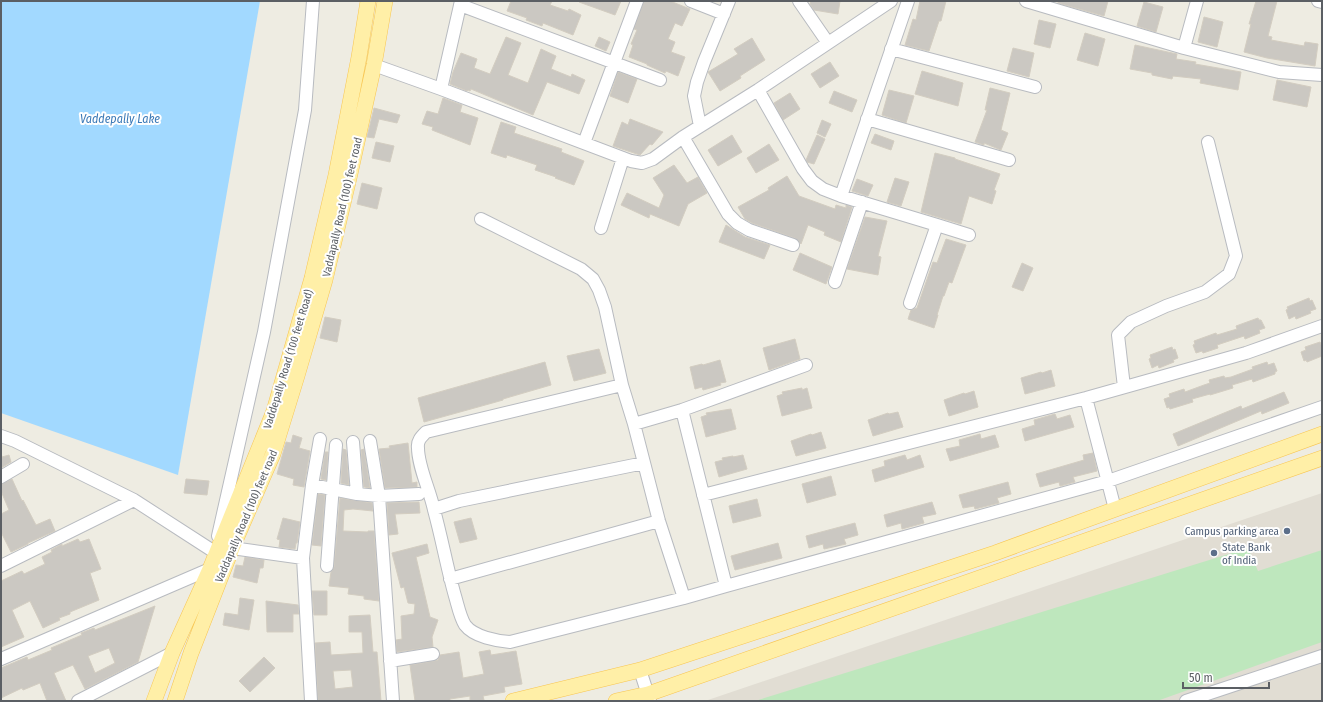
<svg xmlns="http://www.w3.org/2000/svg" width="1323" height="702" font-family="'Fira Sans Condensed',sans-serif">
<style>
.education{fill:#e1ddd3}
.green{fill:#bee7bd}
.water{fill:#a2d9ff}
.building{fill:#cbc8c2;stroke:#d3cdc1;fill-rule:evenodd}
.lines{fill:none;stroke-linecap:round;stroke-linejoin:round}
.minor-casing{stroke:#b8bbc0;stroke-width:14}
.major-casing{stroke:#f8c652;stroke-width:16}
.minor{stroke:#fff;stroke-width:12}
.major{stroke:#ffefa7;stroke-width:15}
.service-dot{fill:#5c6f8a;stroke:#fff;stroke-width:1.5}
.labels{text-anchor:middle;stroke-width:4;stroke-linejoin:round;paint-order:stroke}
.street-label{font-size:11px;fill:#5b5f64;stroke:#fff}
.service-label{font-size:11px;fill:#4e5e75;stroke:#fff;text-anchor:end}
.water-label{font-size:12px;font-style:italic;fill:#3a79b7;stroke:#fff}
</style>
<rect width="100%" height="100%" fill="#eeece2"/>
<path class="education" d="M1322,493V701H705L1248,518Z"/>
<path class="green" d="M1248,548L1258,571L1322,550V642L1157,701H755Z"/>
<path class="water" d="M1,1H260L178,475L1,413Z"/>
<path class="building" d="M511,1H552L550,5L568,11L569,9L581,15L573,35L543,23L542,26L526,20L527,18L507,11Z
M579,1H621L615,15L579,2Z
M644,1H670L690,9L682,26L675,23L668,39L675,42L671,52L685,57L678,76L666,71L665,73L647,65V64L629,57L633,45L631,44L637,30L634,29Z
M811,1H840L838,14L814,10L810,4Z
M920,1H946L941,21H939L929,51L905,45L913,19L916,20Z
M1058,1H1108L1104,16L1058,3Z
M1256,1H1277L1268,36L1272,37L1271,40L1304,46L1305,42L1318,44L1315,66L1267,58L1244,52L1251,24H1249Z
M1144,2L1163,7L1156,32L1137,26Z
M1204,17L1223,22L1217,47L1198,42Z
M1039,20L1056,24L1050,48L1034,44Z
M1085,33L1105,39L1098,66L1077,60Z
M506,37L521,43L508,75L528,83L541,49L556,56L551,69L571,77L572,74L585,80L579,94L547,82L533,115L471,89L470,91L468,90L467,91L450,84L453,72L461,53L477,59L474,68L490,74Z
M599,37L610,42L606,51L595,46Z
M752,38L765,60L740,76L741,78L720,91L708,72L738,54L734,49Z
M1135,45L1177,54L1176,59L1196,62L1195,64L1241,72L1238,90L1200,83L1201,79L1173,76L1172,79L1152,75V73L1130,69Z
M1013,48L1034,53L1029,77L1007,71Z
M830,62L839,76L820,88L811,74Z
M922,71L963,83L958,106L915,94Z
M618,72L637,79L628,103L610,96Z
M1277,80L1311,87L1307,107L1273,100Z
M990,88L1010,93L1001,130L1008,133L1001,150L984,143V145L975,142L987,110H985Z
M889,90L914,96L906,123L882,115Z
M834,91L857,100L852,112L829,103Z
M790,93L800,109L783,120L774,103Z
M443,98L462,105L460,112L478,118L470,145L432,130L433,127L422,124L427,111L438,114Z
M374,108L400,115L397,123L379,119L374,138L367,137Z
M630,119L663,132L652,145L650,144L640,155L613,146L622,122L628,125Z
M822,120L831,124L825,137L817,133Z
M501,122L516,127L514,133L562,149L561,152L584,161L574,185L555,178L556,177L535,170L537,165L507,155L506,158L491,153Z
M875,134L894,141L891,150L871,143Z
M732,135L742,152L718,166L708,150Z
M817,135L825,139L814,164L807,162L806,160Z
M376,142L394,146L390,162L372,158Z
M769,144L779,160L756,173L747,158Z
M935,153L955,158V159L1000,174L994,190L996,191L992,204L969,196L961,224L921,212Z
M674,165L687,183L698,177L707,193L688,204L679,226L650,214L649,218L621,205L627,193L659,208L664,195L653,178Z
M787,176L799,196L835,209L836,205L846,208V205L852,207L841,242L824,235L825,232L808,225L801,244L795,238L752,223L745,219L738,207L769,190L768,188Z
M895,178L909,182L901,206L887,202Z
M857,179L873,185L868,196L852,191Z
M362,183L382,188L377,209L357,204Z
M865,217L887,221L878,256L881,257L878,275L847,269Z
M726,225L745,237L770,245L764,259L719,242Z
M946,239L966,245L952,283L949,282L944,296H943L937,315H938L934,328L908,319L911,310L917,308L933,262L937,263Z
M800,253L832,267L826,284L793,270Z
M1022,263L1033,268L1023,291L1012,287Z
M1309,298L1310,301L1312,300L1316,309L1310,311L1311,313L1296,319L1295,316L1289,319L1286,310L1288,309L1287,307Z
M325,317L341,320L337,342L320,338Z
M1258,318L1259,320H1261L1265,328L1259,330L1260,333L1245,339L1244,336L1217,345L1218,348L1203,353L1202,351L1196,353L1193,345L1195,344L1194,341L1216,333L1217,335L1237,329L1236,326Z
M795,339L800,359L769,370L763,348Z
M1320,342L1322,347V356L1307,362L1306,360L1304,361L1301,352L1306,350L1305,347Z
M1172,347L1173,350L1175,349L1178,358L1173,360L1174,362L1159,368L1158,365L1152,368L1149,359L1151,358L1150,355Z
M599,349L606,373L574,381L567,356Z
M720,360L726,382L720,383L721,385L703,390L702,387L695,389L690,367L702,364L703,365Z
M545,362L551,385L503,399V400L496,402L424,422L418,398Z
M1267,362L1268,365L1274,363L1277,371L1275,372V374L1253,382L1252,379L1232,385L1233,388L1210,395V394L1192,399L1193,402L1170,409L1169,407L1167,408L1164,399L1170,397L1169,394L1184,389L1185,392L1204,385L1210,383L1209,380L1224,376L1225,378L1231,377L1253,369L1252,367Z
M1051,370L1055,386L1025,394L1021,378L1041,372L1042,373Z
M802,388V390L807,388L812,408L782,416L777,396L783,394L782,392Z
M974,391L978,407L949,416L944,400L964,393L965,394Z
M1284,392L1289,403L1262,414L1261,411L1178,446L1173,434L1241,406L1242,409Z
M731,409L736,429L706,437L701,417L707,415L706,413Z
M898,412L903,427L873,436L868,420L888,413L889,414Z
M1055,414L1057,419L1070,415L1074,427L1025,441L1022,429L1035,425L1034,420Z
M821,432L826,448L796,456L791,441L811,434L812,435Z
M980,434L981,439L995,435L999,447L950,461L946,449L960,446L959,440Z
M293,435L302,438L299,448L310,451L304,487L293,485L294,479L277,474L286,442L291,443Z
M408,443L412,483L417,482V487L385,488L379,449L390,448L389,446Z
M343,449L346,450L349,485L341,483Z
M364,449L370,488L364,487L361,450Z
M325,452H328L326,480L321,479Z
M1,453L2,457L9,455L11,462L1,468Z
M1093,453L1097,471L1073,477L1075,482L1060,486L1059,482L1040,487L1036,474L1084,460L1083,455Z
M743,455L747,469L719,477L715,462L723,460L722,458L733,456V457Z
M905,455L907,460L920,455L924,467L875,482L872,470L885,466L884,461Z
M831,476L836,495L807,503L802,484Z
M12,479L22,501L23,500L36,525L50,519L55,531L28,543V544L11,552L1,532V514L9,510L1,491V484Z
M186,479L209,481L207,495L184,493Z
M1008,482L1011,494L997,498L999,503L975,509L974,506L963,508L959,495Z
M318,494L325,495L321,546L312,545Z
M340,498L372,503L373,511L353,509L344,510L343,531L368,532V531H374L379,601L364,599V596L348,594L349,588L329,586L331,572L334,567Z
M757,499L761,516L733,523L729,506Z
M419,502L420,513L395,514L398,534L389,535L387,503Z
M932,502L936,514L922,517L924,523L902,529L901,523L887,527L884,515Z
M283,518L300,522L297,543H296L295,549L279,547L280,540L277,539Z
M471,518L477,539L460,543L454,522Z
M855,523L858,535L844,539L846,544L824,549L823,544L809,548L806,536Z
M78,539L80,542L89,539L101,569L90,573L99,600L70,612V614L59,618L60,620L43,628L30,601L12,610L24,637L1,647V581L22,571L24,574L45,564L42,557L52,552L51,550L62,544V546Z
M778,543L782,558L735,570L731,556Z
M427,544L429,553L416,557L430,617L438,620L432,637L433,647L397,652L396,640L402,639L401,616L414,614L415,604L408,603L404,587L401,588L392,553Z
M245,557L264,560L263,568H260L257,583L233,577L236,565L243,566Z
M312,591H327V615H314Z
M240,598L254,600L249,630L223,625L225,613L238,615Z
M266,601L298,605L299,614H293V632H267Z
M155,606L138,662L85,689L73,665L54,673L66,701H47L40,683L23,690L22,688L1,698V668L27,657L28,660L52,650L51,648L82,635L81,633L94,628L95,630ZM109,648L115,663L95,673L88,656Z
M370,615L373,652H377L381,701H318L315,643L330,642L331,655L363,653L362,632H349V616ZM351,670L353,687L335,689L333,671Z
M490,650L491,655L516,651L522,684L504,687L505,692L483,696L484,700L475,701H470V696L450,699V701H415L410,665L434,661L438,660L440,655L459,652L463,678L484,674L479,652Z
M264,657L275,668L250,692L239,681Z"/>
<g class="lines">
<g class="minor-casing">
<path id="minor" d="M691,1L724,14
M799,1L828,43
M1026,1L1184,48L1279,72L1322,75
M1318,1L1322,2
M460,5L660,80
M1184,48L1197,1
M891,49L1035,87
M374,65L441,89L631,161L642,163L653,159L683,137L758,90L891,1
M441,89L461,1
M758,90L803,169L812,181L823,189L841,196L937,225L910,303
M867,119L1009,160
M700,126L694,96L697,82L704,62L729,1
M683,137L728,214L737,223L749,230L793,245
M584,143L637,1
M841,196L908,1
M481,219L581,269L593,279L599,290L605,307L622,385L634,424L659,521L684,598
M937,225L969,235
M601,228L623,158
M835,282L862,202
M622,385L426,432C421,437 417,441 418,448C418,467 430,490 434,510C442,539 447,568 455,596C458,606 460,617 465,625C474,637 497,641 510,642L684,598L726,586L1108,481L1322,407
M1124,387L1118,335L1131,322L1166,306L1205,292L1229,274L1236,256L1208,142
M1086,398L1115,509
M682,410L726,586
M634,424L682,410L806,365
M1,436L15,441L134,500L213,551L232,548L303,558
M370,441L379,496L393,701
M353,442L357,494
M1,477L23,464
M312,485L357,494L379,496L419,494
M703,495L1086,398L1246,353L1322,326
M434,509L459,501L644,463
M218,536L264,332L305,110L313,1
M1,566L134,500
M327,566L336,445
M450,579L659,521
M1,659L210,569
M390,661L433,654
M640,670L650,701
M78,701L172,653
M311,701L303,558L312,485L320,439
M1186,701L1322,656"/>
</g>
<g class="major-casing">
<path id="major" d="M154,701L172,653L210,569L274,411L312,278L336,175L359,57L368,1
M175,701L191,653L232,548L273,454L297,376L325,280L350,174L374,65L385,1
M513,701L640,670L995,553L1322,434
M616,701L648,694L1322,458"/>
</g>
<use href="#minor" class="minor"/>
<use href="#major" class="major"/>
</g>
<g class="service-dot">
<circle cx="1287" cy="531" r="4"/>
<circle cx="1214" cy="553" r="4"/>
</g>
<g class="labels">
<g class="street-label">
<text transform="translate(342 207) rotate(-77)" y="4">Vaddapally Road (100) feet road</text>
<text transform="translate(288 359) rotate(-73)" y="4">Vaddepally Road (100 feet Road)</text>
<text transform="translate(246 516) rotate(-67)" y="4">Vaddapally Road (100) feet road</text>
</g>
<g class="service-label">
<text x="1279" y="535">Campus parking area</text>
<text x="1222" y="551" text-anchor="start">State Bank<tspan x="1222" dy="13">of India</tspan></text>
</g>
<g class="water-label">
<text x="120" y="123">Vaddepally Lake</text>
</g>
</g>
<rect width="1323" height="702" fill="none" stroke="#5b5f64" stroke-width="4"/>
<path d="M1183 682v6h86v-6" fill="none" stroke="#5b5f64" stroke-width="2"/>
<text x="1189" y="682" font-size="12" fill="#5b5f64" stroke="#ffffff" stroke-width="3" paint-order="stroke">50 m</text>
</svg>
